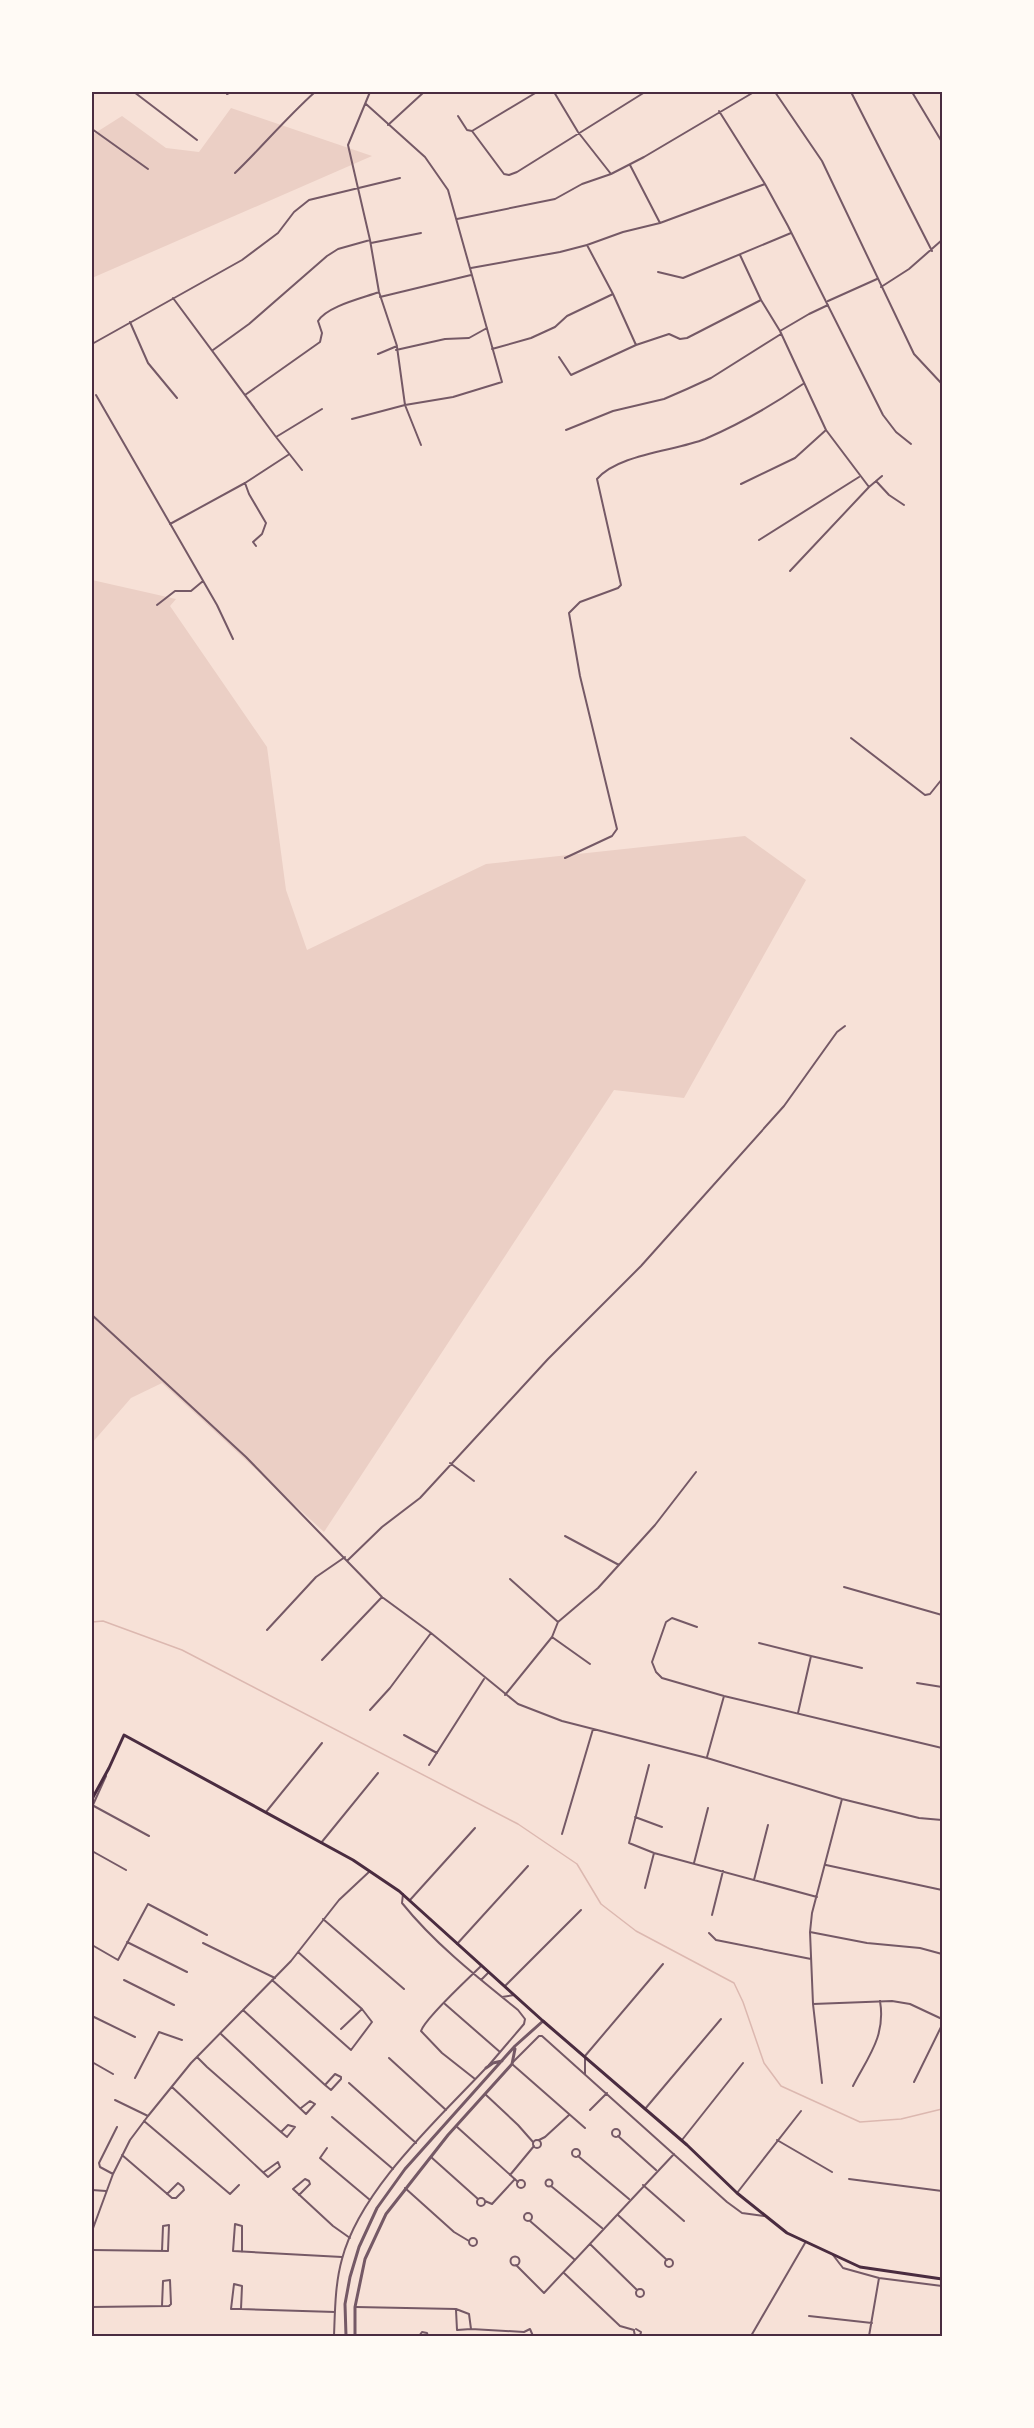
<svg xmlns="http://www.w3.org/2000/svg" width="1034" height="2428" font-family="'IBM Plex Sans',sans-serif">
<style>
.green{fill:#ebcfc5}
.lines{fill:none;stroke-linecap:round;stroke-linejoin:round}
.stream{stroke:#dcb8b0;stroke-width:1.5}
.minor{stroke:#755966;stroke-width:2}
.tertiary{stroke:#755966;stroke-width:3}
.secondary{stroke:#4a2c40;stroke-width:3}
.neatline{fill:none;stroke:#4a2c40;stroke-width:2}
</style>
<rect width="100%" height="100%" fill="#f7e1d7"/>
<path class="green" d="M231,108L372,156L92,278V135L122,116L166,148L199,152Z
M92,580L176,599L170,606L267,747L286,890L307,950L486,864L745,836L806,880L684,1098L614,1090L324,1532L162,1383L131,1398L92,1443Z"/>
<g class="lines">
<path class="stream" d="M92,1622L103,1621L182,1650L518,1824L577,1864L601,1904L636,1931L734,1983L743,2002L764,2063L781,2086L860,2122L901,2119L942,2109"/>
<path class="minor" d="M134,92L197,140
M370,92L348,145L370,240L379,292L397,346L378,354
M537,92L472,131L504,174L509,175L517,172L645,92
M554,92L578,132L611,174L644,157L754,92
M775,92L822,161L914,354L942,384
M851,92L932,251
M912,92L942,142
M227,94L231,92
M366,104L425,157L448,190L502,382L453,397L405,405L421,445
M719,111L765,184L788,226L883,415L896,432L911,444
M458,116L467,130L472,131
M388,125L424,92
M92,129L148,169
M630,165L660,223
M235,173C262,147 286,118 315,92
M457,219L555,199L582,184L611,174
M371,243L421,233
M740,255L761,300
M471,268L560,252L587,245L623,232L660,223L765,184
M658,272L683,278L791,233
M881,287L909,269L942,240
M380,297L471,275
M173,298L276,437L322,409
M828,301L877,279
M130,322L148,363L177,398
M92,344L242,260L278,233L294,212L309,200L400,178
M636,345L669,334L680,339L687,338L761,300L780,331
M492,349L531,338L555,327L567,316L613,294
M213,350L249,324L327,256L338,249L370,240
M396,350L445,339L469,338L487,328
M559,357L571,375L636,345L613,294L587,245
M96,395L217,605L233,639
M245,395L320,342L322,333L318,321C327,306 363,298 379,292
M352,419L405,405L397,347
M566,430L613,411L664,399L687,389L711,378L781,334
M276,437L302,470
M876,481L889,495L904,505
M245,483L249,494L266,523L262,534L253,542L256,546
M741,484L795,458L826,430
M869,487L882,476
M170,524L245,483L288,455
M759,540L859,477
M790,571L869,487L826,430L780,331L809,314L828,305
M157,605L175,591H191L203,581
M851,738L925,795L930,794L942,779
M565,858L612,836L617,829L580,676L569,613L580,602L618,588L621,585L597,479C618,454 675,451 705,439C742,423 770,407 803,384
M92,1315L246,1457L382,1597L431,1633L518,1704L562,1721L707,1758L842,1799L919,1818L942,1820
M450,1463L474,1481
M565,1536L619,1565
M348,1560L382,1527L420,1498L548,1359L641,1266L784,1106L837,1032L845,1026
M510,1579L558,1622
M844,1587L942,1615
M697,1627L672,1618L666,1622L652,1662L656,1672L662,1678L724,1696L942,1748
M267,1630L316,1577L345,1557
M552,1637L590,1664
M759,1643L811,1656
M322,1660L382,1597
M917,1683L942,1687
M505,1695L552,1637L558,1622L598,1588L655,1525L696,1472
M370,1710L390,1688L431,1633
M798,1713L811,1656L862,1668
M404,1735L437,1753
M707,1757L724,1696
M429,1765L484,1679
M649,1765L629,1843L654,1853L817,1897
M92,1805L149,1836
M92,1807L106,1776
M266,1812L322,1743
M635,1817L662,1827
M562,1834L593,1729
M321,1843L378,1773
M92,1851L126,1870
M694,1863L708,1808
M826,1865L942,1890
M754,1880L768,1825
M645,1888L654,1853
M403,1894L402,1903C435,1944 477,1977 518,2010L525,2019L524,2024L489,2065
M410,1900L475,1828
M712,1915L723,1871
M323,1919L404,1989
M810,1932L867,1943L920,1948L942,1954
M709,1933L716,1940L811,1959
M127,1942L187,1972
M203,1943L275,1978
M457,1944L528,1866
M92,1945L118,1960L148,1904L207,1935
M124,1980L174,2005
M272,1980L351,2050L372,2022L362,2009L298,1952
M481,1980L489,1972
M505,1986L581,1910
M502,1997L514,1995
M445,2004L500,2052
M813,2004L892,2001L910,2004L942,2019
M243,2010L325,2085L331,2090L341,2079V2077L335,2074L325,2085
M92,2016L135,2037
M341,2029L362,2009
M221,2034L306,2114L315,2104L310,2101L301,2108
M197,2057L207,2067L281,2132L287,2137L295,2127L288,2125L281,2132
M389,2058L446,2110
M92,2062L113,2074
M513,2062L539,2036H542L727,2202L742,2213L764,2216
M512,2064L585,2128
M585,2074V2056L663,1964
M135,2078L159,2032L182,2040
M475,2079L442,2053L421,2031C425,2018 469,1978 481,1966
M914,2082L942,2025
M349,2083L416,2143
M822,2083L813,2004L810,1932L812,1913L842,1799
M853,2086C868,2057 886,2036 880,2001
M172,2087L268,2177L280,2167L278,2162L264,2172
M485,2094L518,2125L533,2142
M115,2100L148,2116
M645,2109L721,2019
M590,2110L607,2093
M92,2111V2114
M332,2117L393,2169
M144,2121L230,2194L239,2185
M456,2126L518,2182
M612 2133a4 4 0 1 1 8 0a4 4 0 1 1-8 0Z
M618,2136L656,2170
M539,2140L545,2137L569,2115
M682,2140L743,2063
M777,2140L832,2172
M533 2144a4 4 0 1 1 8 0a4 4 0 1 1-8 0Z
M327,2148L320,2158L370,2200
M572 2153a4 4 0 1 1 8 0a4 4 0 1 1-8 0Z
M122,2155L172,2198H176L184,2190L183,2187L178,2183L167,2194
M578,2156L629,2199
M431,2157L478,2199
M113,2174L100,2167L99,2163L117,2127
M510,2175L534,2146
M849,2179L942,2191
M545.5 2183a3.5 3.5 0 1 1 7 0a3.5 3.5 0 1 1-7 0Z
M517 2184a4 4 0 1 1 8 0a4 4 0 1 1-8 0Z
M643,2185L684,2221
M551,2186L602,2228
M405,2188L454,2232L469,2241
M92,2190L106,2191
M737,2193L801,2111
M299,2195L310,2184L309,2181L305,2179L293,2189L333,2226L350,2238
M477 2202a4 4 0 1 1 8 0a4 4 0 1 1-8 0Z
M485,2201L492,2204L515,2179
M524 2217a4 4 0 1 1 8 0a4 4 0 1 1-8 0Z
M618,2215L667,2260
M530,2221L575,2260
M92,2231L113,2174L130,2140L148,2116L191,2063L291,1961L339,1900L370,1871
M469 2242a4 4 0 1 1 8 0a4 4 0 1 1-8 0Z
M590,2244L637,2290
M92,2250L168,2251L169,2225L163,2226L162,2251
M242,2252V2226L235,2224L233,2251L342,2257
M833,2255L843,2268L879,2278L942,2286
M510.5 2261a4.5 4.5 0 1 1 9 0a4.5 4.5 0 1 1-9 0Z
M665 2263a4 4 0 1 1 8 0a4 4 0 1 1-8 0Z
M516,2265L544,2293L674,2154
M564,2273L620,2326L634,2330
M636 2293a4 4 0 1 1 8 0a4 4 0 1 1-8 0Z
M92,2307L169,2306L171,2304L170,2280L163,2281L162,2306
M356,2307L456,2309L469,2314L471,2329
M241,2309L242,2286L234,2284L231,2309H241L335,2312
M456,2310L457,2330L471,2329L524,2332L530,2329L533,2336
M809,2316L872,2323
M636,2329L641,2332L640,2336
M634,2331L635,2336
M334,2336C335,2311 335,2284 342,2259C360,2190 437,2120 485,2069
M419,2336L422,2332L427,2333L428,2336
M751,2336L805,2243
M869,2336L879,2278"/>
<path class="tertiary" d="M486,2068L493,2063L502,2061
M346,2336L345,2304L350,2277L359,2247L377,2208L405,2169L515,2046L543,2021
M355,2336V2307L365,2259L386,2214L448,2135L512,2064L515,2049"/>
<path class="secondary" d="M92,1799L109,1768L124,1735L353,1860L399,1891L543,2021L687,2145L737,2193L787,2233L860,2267L942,2279"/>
</g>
<rect width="1034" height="2428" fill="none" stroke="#fffaf5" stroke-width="186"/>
<rect x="93" y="93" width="848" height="2242" class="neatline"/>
</svg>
